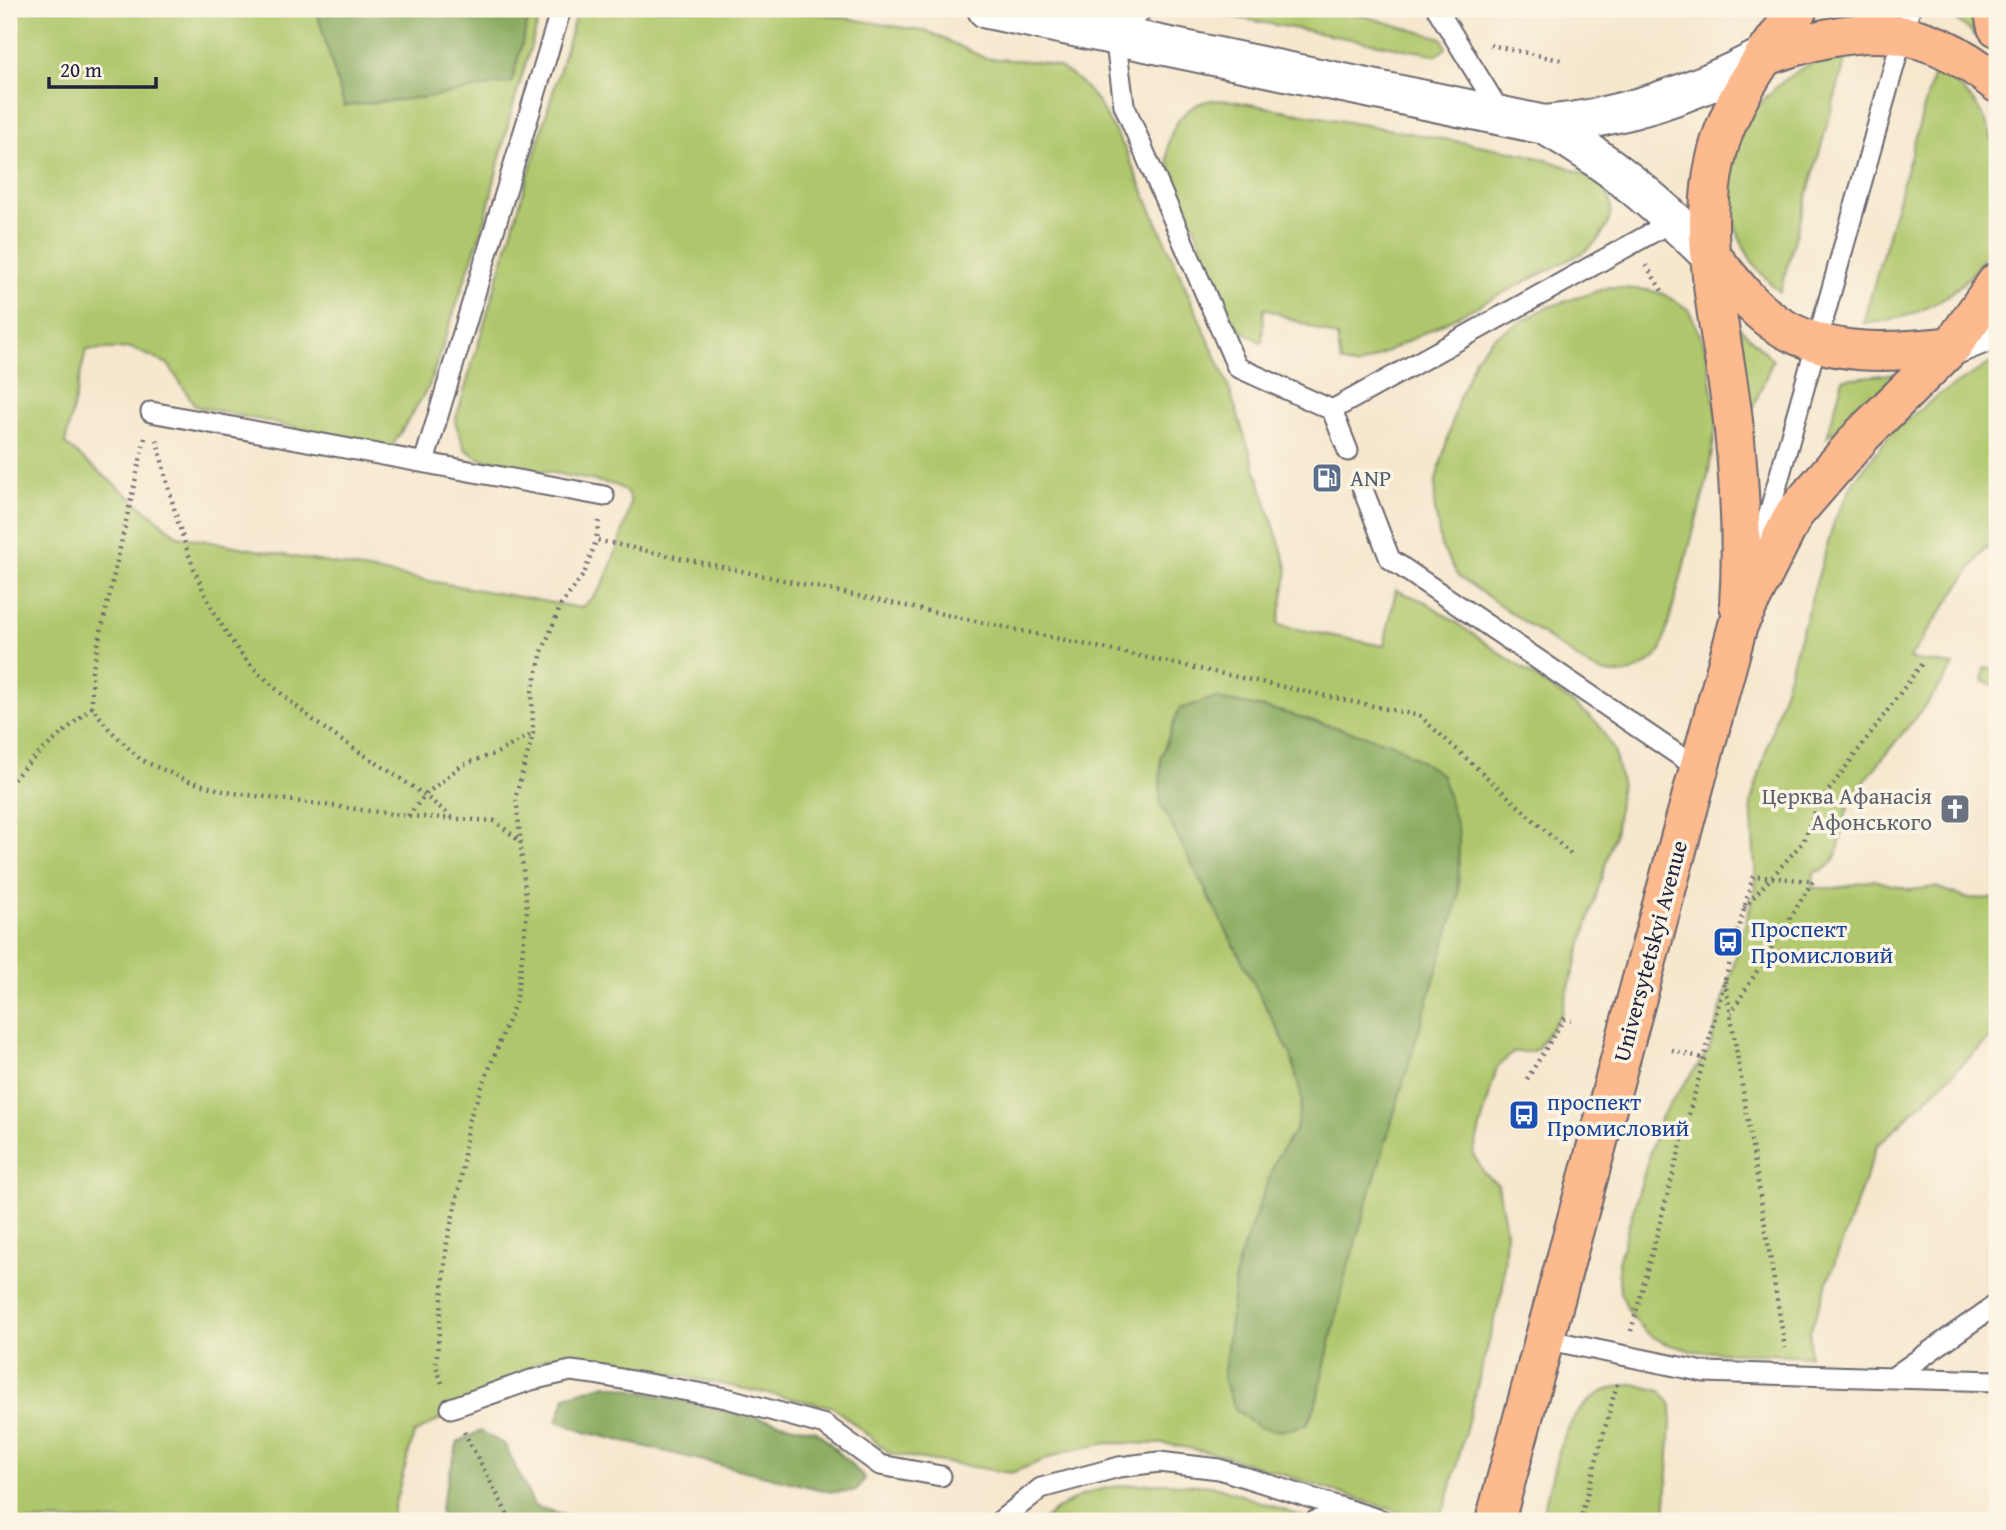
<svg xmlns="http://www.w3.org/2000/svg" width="2006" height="1530" font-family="'Gentium Book Plus',serif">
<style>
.green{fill:#afc76c;stroke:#687454;stroke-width:2}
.forest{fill:#8bac60;stroke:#56674e;stroke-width:2}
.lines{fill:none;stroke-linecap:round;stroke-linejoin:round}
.service-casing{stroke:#6c676e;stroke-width:23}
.minor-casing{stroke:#6c676e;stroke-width:42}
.tertiary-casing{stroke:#6c676e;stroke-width:42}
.primary-casing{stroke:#6c676e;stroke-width:42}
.path{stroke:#6c676e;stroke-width:4.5;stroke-dasharray:2 5;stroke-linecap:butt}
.service{stroke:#fff;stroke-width:19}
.minor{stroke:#fff;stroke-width:38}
.tertiary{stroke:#fff;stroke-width:38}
.primary{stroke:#fcba8e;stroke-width:38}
.labels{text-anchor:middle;stroke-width:7;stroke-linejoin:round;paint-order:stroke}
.service-label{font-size:23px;fill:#4e5e75;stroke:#fcf5e5;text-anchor:start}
.worship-label{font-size:23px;fill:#5b616d;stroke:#fcf5e5;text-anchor:end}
.transit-label{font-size:23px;fill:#164399;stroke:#fcf5e5;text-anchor:start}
.street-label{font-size:23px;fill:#22223b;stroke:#fcf5e5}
</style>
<rect width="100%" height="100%" fill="#fcf5e5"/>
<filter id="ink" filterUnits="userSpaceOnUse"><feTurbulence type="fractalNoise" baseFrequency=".0143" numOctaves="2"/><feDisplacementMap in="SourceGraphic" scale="14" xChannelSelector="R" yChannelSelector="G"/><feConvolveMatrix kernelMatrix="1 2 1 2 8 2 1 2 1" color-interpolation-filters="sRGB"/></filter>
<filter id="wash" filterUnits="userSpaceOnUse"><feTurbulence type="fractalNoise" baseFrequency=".00686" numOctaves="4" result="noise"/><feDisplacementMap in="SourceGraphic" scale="28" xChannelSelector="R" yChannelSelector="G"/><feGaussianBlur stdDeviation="1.57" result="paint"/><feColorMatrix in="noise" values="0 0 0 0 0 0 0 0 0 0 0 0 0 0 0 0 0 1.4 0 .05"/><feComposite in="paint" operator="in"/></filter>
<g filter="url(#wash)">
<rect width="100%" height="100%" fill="#f6e7cd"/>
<path class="green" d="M9,9H542L510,116L485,220L429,386L391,448L195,406L168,364L131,348L86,350L65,444L178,536L581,608C587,602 595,596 600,589C607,579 632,510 630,500C629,492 621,488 615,485L478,458L465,449L455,422L575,18L580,9H791L929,32L985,58L1041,62L1059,67L1078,80L1096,99L1125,149L1227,382L1288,569L1278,625L1384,646L1396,590L1426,602L1577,706L1598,724L1614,750L1621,782L1616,829L1561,1014L1537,1049L1530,1052H1514L1497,1067L1473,1154L1484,1173L1498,1185L1506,1231L1503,1288L1446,1505L1437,1518L1423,1520L1223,1455L1167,1444L1108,1443L1067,1451L1011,1473L891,1454L833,1407L574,1354L548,1357L535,1364L414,1434L390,1521H9Z
M1212,9H1339L1442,38L1446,48L1437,55L1222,15Z
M1944,9H1978L1989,47Z
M1848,51L1780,292C1686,212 1732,76 1848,51Z
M1935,69C1982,98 1997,131 1997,184C1997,198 2000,214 1996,227C1980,287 1922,321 1863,323Z
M1212,100L1232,101C1302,114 1373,126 1443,139C1489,147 1553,155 1593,180C1626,201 1608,237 1582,253L1357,367L1341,362L1337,337L1264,308L1262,343L1241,330L1231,318L1168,161C1165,132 1182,105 1212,100Z
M1610,287L1648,290L1664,294L1689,310L1707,351L1717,421L1707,481L1661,651C1643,674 1617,680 1591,668L1458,576L1441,546L1434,503L1436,480L1459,398L1476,356L1494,337L1548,307Z
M1730,318L1773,360L1750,415Z
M1997,359V545L1985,548L1909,659L1954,665C1924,714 1881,753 1851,802C1837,824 1847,869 1814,872L1813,888H1838L1874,880L1910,890L1936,887L1966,898L1997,899V1031L1877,1146L1810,1331L1809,1356L1693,1351L1664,1343L1647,1333L1631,1316L1620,1292L1618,1262L1661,1116L1709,1050L1756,886L1751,802L1835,519L1854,481L1893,431L1937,396Z
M1901,373L1827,437L1843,379Z
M1985,668L1997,670V686L1983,681Z
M1634,1384L1661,1391L1672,1405L1665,1521H1541C1557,1464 1560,1389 1634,1384Z
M1163,1483L1215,1486L1307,1518L1303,1521H1042C1082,1487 1112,1485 1163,1483Z"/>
<path class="forest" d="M316,9H531L512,82L436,96L344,106Z
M1214,698L1279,711L1394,744L1442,775L1459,834L1458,900L1345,1277L1316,1404L1307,1425L1281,1431L1258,1427L1236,1410L1223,1379L1237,1265L1277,1157L1296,1129L1302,1100L1291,1055L1160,803L1161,757L1179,709Z
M606,1384L817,1431L865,1478L856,1491L831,1492L585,1432L557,1421L566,1396Z
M480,1431L505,1445L534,1506L586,1521H443L440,1509L458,1442Z"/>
</g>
<g filter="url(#ink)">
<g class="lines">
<g class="service-casing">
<path id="service" d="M1143,9L1115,36L1124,105L1237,367L1332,410
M1437,9L1502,115
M151,412L604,496
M1348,451L1332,410L1675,220
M424,462L561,9
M1362,487L1390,559L1699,769
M1758,553L1910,9
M1544,1339L1704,1372L1892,1378L1997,1304
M1892,1378L1997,1381
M451,1408L531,1380L571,1371L594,1374L726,1398L825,1425L880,1465L941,1476
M1000,1521L1041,1488L1119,1467L1159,1462L1219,1469L1384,1521
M1315,1521L1349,1510"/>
</g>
<g class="minor-casing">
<path id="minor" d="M987,9L1545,125C1622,118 1695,93 1763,57
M1545,125C1609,161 1660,206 1712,257"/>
</g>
<g class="tertiary-casing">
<path id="tertiary" d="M1952,346L1997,328"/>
</g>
<g class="primary-casing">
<path id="primary" d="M1993,9L1997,27
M1763,57C1856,25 1916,17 1997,83
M1712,257C1731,280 1750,306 1775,323C1827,358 1893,353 1952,346
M1739,605C1743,547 1740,489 1734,430C1725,335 1689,225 1724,131C1741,85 1770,48 1798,9
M1495,1521L1738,625L1794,514L1863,434L1952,346L1997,282"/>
</g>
<path class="path" d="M1490,45L1565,61
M1646,265L1664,294
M145,438L92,671V707L110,730L141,760L189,781L227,792L408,816L495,821L522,843
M157,440C174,513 193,590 239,651C258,675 293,704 317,723C361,756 410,780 451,817
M599,521L596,540L1420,716L1574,857
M9,785L25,766L92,707
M408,816L426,794L462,765L497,753L532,734
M1744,908L1803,842L1818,805L1923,662
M1725,981L1785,1348
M1672,1050L1702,1058
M1527,1079L1564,1019L1571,1021
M1631,1331L1753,876L1813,881L1731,1013
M442,1383L436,1366L447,1242L461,1180L468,1122L516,1001L522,957L527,910L516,795L533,734L532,692L542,652L561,605L584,574L596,541
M464,1432L511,1521
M9,1520L89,1518L103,1521
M1580,1521L1618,1380"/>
<use href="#service" class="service"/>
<use href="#minor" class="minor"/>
<use href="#tertiary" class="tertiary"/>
<use href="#primary" class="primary"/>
</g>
</g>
<defs>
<g id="fuel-square" transform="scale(1.575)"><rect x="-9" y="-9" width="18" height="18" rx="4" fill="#5c6f8a" stroke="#fcf5e5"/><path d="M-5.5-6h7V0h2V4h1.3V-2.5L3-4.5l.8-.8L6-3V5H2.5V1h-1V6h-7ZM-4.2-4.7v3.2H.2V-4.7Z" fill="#fff"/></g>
<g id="church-square" transform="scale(1.575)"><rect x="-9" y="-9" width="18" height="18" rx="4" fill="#6b7280" stroke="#fcf5e5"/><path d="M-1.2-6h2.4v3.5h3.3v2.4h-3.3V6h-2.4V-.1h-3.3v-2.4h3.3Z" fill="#fff"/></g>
<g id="bus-square" transform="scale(1.575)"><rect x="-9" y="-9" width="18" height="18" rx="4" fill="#1a4fb4" stroke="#fcf5e5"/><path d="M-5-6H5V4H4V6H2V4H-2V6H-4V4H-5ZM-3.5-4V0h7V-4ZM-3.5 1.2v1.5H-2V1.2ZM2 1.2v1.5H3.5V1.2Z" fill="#fff"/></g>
</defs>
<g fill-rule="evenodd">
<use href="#fuel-square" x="1327" y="478"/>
<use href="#church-square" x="1955" y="809"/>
<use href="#bus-square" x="1728" y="942"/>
<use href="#bus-square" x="1524" y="1115"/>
</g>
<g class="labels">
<g class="service-label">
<text x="1350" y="486">ANP</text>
</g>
<g class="worship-label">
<text x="1932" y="804">Церква Афанасія<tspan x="1932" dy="26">Афонського</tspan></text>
</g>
<g class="transit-label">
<text x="1751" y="937">Проспект<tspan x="1751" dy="26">Промисловий</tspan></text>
<text x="1547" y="1110">проспект<tspan x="1547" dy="26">Промисловий</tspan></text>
</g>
<g class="street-label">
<text transform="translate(1650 951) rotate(-75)" y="8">Universytetskyi Avenue</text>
</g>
</g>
<rect width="2006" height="1530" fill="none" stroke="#fcf5e5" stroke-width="35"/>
<path d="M49 77v10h107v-10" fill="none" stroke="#22223b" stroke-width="3.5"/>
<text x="60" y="77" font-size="21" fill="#22223b" stroke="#fcf5e5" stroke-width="5" paint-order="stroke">20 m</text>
</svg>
